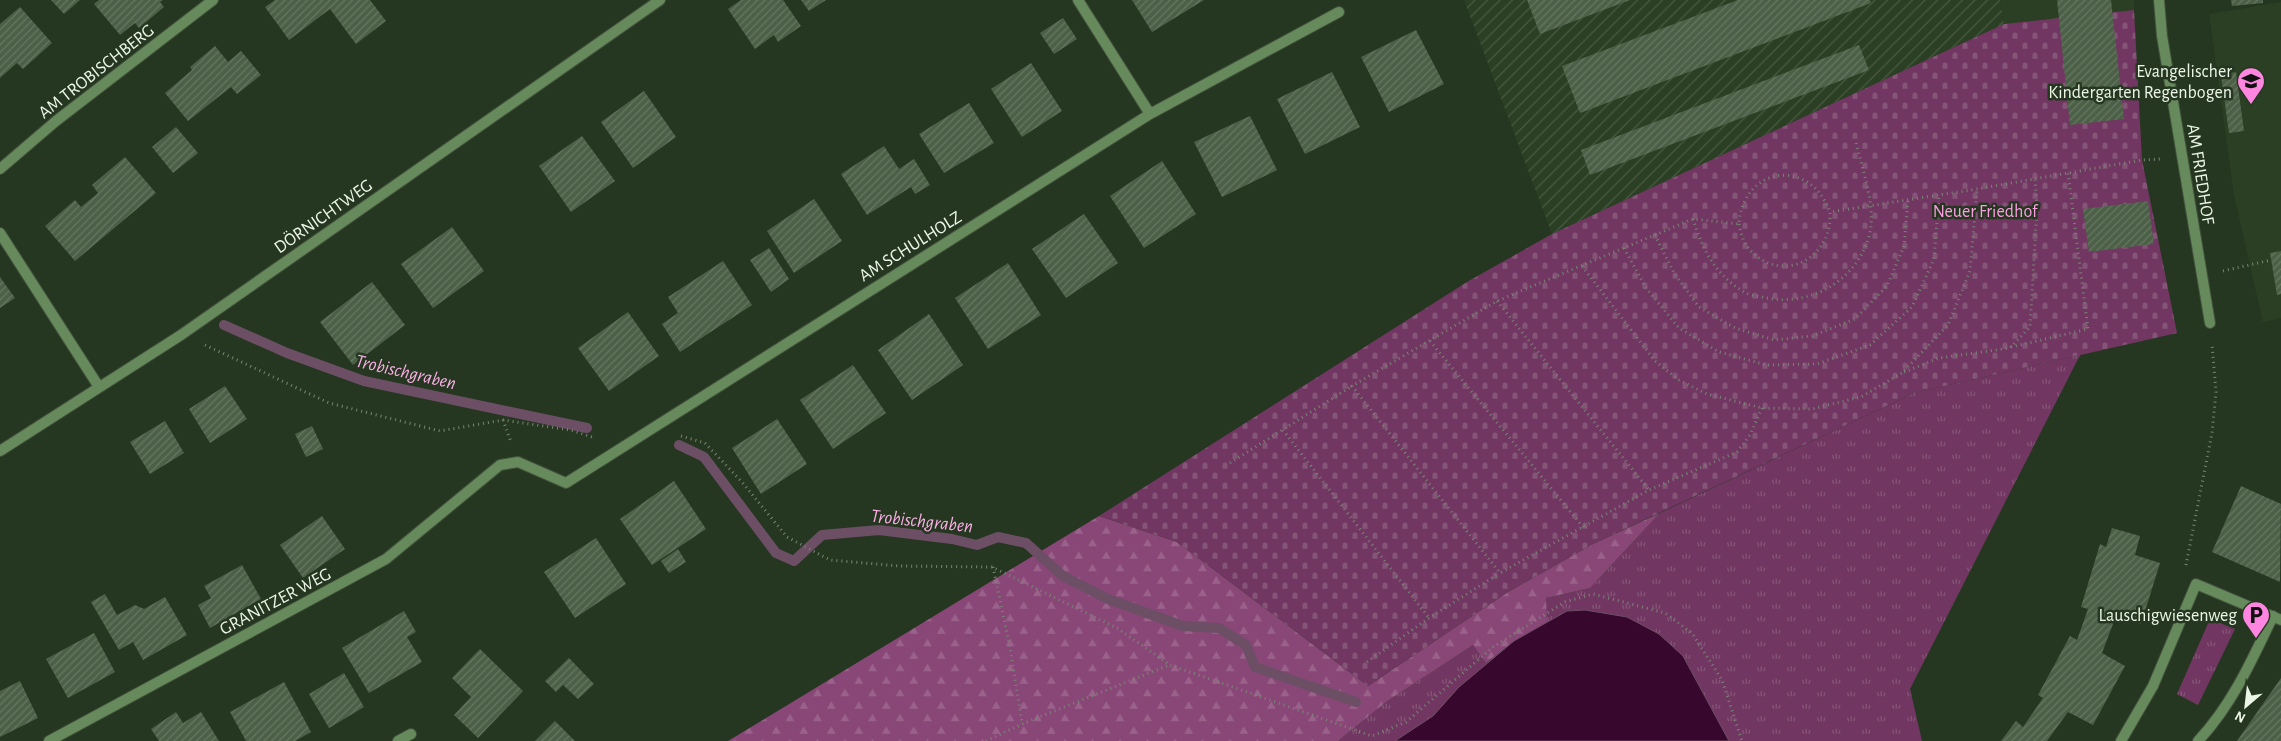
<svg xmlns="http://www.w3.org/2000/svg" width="2281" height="741" font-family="'Alegreya Sans',sans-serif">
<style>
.built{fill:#2a3f23}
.industrial{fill:url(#industrial-furrows)}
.grass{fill:url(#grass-tufts)}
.forest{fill:url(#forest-firs)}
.cemetery{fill:url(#cemetery-stones)}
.water{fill:#37072d;stroke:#6d4f65}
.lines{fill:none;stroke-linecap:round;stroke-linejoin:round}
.stream{stroke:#6d4f65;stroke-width:10}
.building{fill:url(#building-hatch)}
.minor-casing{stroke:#42523d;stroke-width:12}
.path{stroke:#788673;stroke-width:3;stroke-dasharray:1 4;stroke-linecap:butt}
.minor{stroke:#678a5c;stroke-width:10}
.labels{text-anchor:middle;stroke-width:5;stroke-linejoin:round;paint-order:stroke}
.street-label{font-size:18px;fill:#ebf6e7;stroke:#263721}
.poi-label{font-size:18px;fill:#ebf6e7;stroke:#263721;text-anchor:end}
.park-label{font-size:18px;fill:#fd9de2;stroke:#263721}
.water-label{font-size:19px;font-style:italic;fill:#fbaee5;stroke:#263721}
</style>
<defs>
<pattern id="industrial-furrows" width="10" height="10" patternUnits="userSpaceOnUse" patternTransform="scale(1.25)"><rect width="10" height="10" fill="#2a3f23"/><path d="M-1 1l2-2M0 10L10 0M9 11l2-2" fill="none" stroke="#495b43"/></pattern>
<pattern id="grass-tufts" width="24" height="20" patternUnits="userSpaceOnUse" patternTransform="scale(1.25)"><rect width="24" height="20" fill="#713762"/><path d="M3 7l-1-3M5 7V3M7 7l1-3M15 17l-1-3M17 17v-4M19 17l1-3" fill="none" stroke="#855578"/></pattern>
<pattern id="forest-firs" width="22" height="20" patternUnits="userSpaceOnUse" patternTransform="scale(1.25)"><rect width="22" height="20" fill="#894778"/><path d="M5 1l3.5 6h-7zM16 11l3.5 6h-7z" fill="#9a628b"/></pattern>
<pattern id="cemetery-stones" width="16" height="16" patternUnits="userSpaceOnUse" patternTransform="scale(1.25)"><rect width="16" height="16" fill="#713762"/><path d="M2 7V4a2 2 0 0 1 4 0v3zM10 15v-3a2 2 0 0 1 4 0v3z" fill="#855578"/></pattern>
<pattern id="building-hatch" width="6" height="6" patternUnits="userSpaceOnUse" patternTransform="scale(1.25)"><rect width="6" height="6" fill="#4c5f47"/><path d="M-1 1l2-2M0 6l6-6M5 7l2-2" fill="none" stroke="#667762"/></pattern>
</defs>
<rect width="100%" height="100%" fill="#263721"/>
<path class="built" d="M2000,0H2134V10L2004,24Z
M2281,2V318L2263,322L2234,195L2209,14Z"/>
<path class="industrial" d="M1464,0H2000L2004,24L1552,234Z"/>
<path class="grass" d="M2080,355L1910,689L1922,741H1686L1433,716L1395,741H1338L1386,702L1473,645L1486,663L1514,641L1546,598L1590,588L1660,513L1914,393Z
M2210,619L2235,629L2198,705L2177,694Z"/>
<path class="forest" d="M1660,513L1590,588L1546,598L1547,622L1514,641L1486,663L1473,645L1386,702L1338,741H728L1099,516L1177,542L1368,686L1508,592L1593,544Z"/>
<path class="cemetery" d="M2134,10L2142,160L2177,333L1914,393L1593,544L1508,592L1368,686L1177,542L1099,516L1467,282L1552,234L2004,24Z"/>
<path class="water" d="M1585,610L1627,617L1659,634L1683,656L1729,741H1395L1433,716L1459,687L1514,641L1567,611Z"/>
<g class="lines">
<path class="stream" d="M224,325L287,353L364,381L587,428
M679,445L704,457L776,553L794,561L822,535L879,530L952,539L977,545L998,537L1026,543L1063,576L1108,599L1183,626L1219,628L1246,645L1255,667L1356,702"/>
</g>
<path class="building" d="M51,0H80L64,14Z
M99,0H163L160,2L164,7L139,28L135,23L120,35L94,4Z
M275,0H370L386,21L356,44L330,9L289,40L265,7Z
M741,0H783L801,26L778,42L774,35L755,49L728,9Z
M801,0H826L809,11Z
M1132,0H1204L1152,32Z
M1527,0H1630L1540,34Z
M1738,0H1870L1871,3L1580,113L1562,66Z
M2057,0H2111L2124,119L2070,125Z
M2231,0H2263V3L2232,6Z
M20,7L52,43L23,69L17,63L0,78V24Z
M1063,18L1077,39L1054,54L1040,33Z
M1416,30L1444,84L1389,112L1361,57Z
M1859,45L1869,70L1590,175L1581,150Z
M215,46L228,62L241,51L261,75L237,94L231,87L188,121L165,93L192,70L190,67Z
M1031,63L1062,111L1022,137L991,89Z
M1332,72L1360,127L1305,154L1277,99Z
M2236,72L2244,131L2229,133L2221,75Z
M644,91L676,137L633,168L601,122Z
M969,103L994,143L944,173L919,134Z
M1250,116L1277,170L1222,197L1194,142Z
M176,127L198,153L173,173L152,147Z
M582,136L615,181L571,212L539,166Z
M884,146L899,169L914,159L930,185L915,194L911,187L867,215L841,174Z
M125,157L156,193L75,261L45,226L75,200L81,207L98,193L92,185Z
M1162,161L1196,214L1144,248L1110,196Z
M814,199L842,241L794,273L767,231Z
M2148,201L2154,244L2089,252L2083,209Z
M1084,214L1118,263L1066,298L1032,249Z
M452,227L484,271L433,308L401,264Z
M769,248L789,279L771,292L750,260Z
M2281,251V294L2277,295L2270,253Z
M723,261L752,305L680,352L662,324L678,313L668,297Z
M1008,263L1041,315L988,349L955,298Z
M0,277L15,298L0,308Z
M372,282L405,325L353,365L320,322Z
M628,312L659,356L609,391L578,348Z
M929,314L963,365L912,400L878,350Z
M853,365L886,413L833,449L800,400Z
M225,386L247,419L210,443L189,409Z
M777,419L807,464L761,494L732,448Z
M165,421L184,453L150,474L130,442Z
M312,426L323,449L306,457L295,434Z
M674,481L706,529L652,565L620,519Z
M2241,486L2281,504L2280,582L2212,552Z
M322,516L345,549L303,578L280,545Z
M2112,528L2140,536L2135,555L2160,563L2141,624L2116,616L2102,653L2125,666L2093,725L2068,712L2047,741H2001L2016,721L2023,727L2043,698L2038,695L2070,636L2077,640L2088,609L2081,607L2100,544L2106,547Z
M596,538L626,584L575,618L544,572Z
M678,549L686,562L669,573L661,561Z
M242,565L261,599L210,628L198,605L211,598L204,586Z
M105,594L117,615L135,605L144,609L165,597L187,635L143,660L133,642L119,650L91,602Z
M404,611L416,632L407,637L422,662L369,693L342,648Z
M94,633L115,672L68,698L46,659Z
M480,649L523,691L478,738L454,715L471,697L452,678Z
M569,658L594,684L578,699L563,685L556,692L545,681Z
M344,673L364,707L329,728L309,694Z
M2281,678V741H2237Z
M20,681L38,718L0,737V691Z
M284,682L311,732L295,741H246L230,712Z
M176,712L183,723L201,712L219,741H159L151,729Z
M555,721L575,741H535Z"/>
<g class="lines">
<g class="minor-casing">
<path id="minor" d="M1078,0L1150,114
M2159,0L2162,36L2210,323
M0,169L56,121L213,0
M0,233L99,387
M0,451L181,335L660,0
M49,741L386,559L500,465L518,462L566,483L1150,114L1339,12
M398,741L411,734
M2121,741L2153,686L2196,584L2281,620
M2198,741C2232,705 2252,660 2273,616"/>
</g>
<path class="path" d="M1693,219C1703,251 1715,274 1744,292C1749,295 1756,296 1762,297C1806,308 1853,284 1868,240C1878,211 1863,172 1856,143
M1739,224C1741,233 1743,242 1749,249C1782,286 1833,258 1830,212L1977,189L2142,160L2161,159
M1655,235L1674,273L1699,307L1735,328L1774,340L1812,336L1855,319L1887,286L1904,246L1908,200
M1624,248L1646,288L1679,328L1719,352L1766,365L1817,364L1870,345L1912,307L1934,259L1939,195
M1582,266L1655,361L1679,380L1707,394L1762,408L1812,409L1861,397L1902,373L1948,325L1970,271L1977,189
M2223,271L2271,260
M1497,301L1649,490
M1430,341L1583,527
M205,345L329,403L440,431L503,420L570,430L595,438
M2011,347L2088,329L2068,173
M1904,372L1939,358L2010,348L2030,327L2037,208L2035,179
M1762,408L1750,435L1737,452L1649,490L1500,573L1352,386L1497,301L1693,219L1739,224C1743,166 1810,157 1830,212
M503,420L511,442
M1283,430L1429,618
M681,436L705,443L742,482L787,537L830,560L899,566L992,567L1117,628L1170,665L1372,736L1406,722L1493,647L1565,602L1593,594L1665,613L1692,633L1722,680L1742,741
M1230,463L1352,386
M2186,565L2212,433L2216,392L2212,344
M993,567L1010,648L1022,723
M1367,662L1429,618L1500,573
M986,741L1022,724L1169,665"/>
<use href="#minor" class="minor"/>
</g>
<defs>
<g id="school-pin" transform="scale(1.4375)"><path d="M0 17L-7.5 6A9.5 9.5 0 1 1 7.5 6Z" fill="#fe85e0" stroke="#263721"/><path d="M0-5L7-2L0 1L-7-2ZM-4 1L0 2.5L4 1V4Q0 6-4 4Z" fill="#111"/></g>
<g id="parking-pin" transform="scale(1.4375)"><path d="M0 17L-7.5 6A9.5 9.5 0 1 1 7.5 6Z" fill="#fe85e0" stroke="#263721"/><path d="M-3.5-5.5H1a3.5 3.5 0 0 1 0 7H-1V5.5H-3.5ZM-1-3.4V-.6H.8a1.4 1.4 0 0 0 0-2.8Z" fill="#111"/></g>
</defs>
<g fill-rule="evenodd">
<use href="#school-pin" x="2251" y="81"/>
<use href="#parking-pin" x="2256" y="615"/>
</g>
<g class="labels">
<g class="street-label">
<text transform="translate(96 71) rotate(-38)" y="6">AM TROBISCHBERG</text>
<text transform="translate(2201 174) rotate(81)" y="6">AM FRIEDHOF</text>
<text transform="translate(323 216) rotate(-35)" y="6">DÖRNICHTWEG</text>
<text transform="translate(910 246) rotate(-32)" y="6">AM SCHULHOLZ</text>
<text transform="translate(275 601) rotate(-28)" y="6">GRANITZER WEG</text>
</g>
<g class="poi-label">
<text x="2232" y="77">Evangelischer<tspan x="2232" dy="21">Kindergarten Regenbogen</tspan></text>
<text x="2237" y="621">Lauschigwiesenweg</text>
</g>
<g class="park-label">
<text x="1985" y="217">Neuer Friedhof</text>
</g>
<g class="water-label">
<text transform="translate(406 371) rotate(13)" y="7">Trobischgraben</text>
<text transform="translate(922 520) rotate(6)" y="7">Trobischgraben</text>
</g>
</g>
<g transform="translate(2246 706) rotate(208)" stroke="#263721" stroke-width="4" paint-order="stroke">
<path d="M0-4L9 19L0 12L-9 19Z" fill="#ebf6e7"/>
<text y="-8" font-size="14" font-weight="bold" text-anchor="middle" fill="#ebf6e7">N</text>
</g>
</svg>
